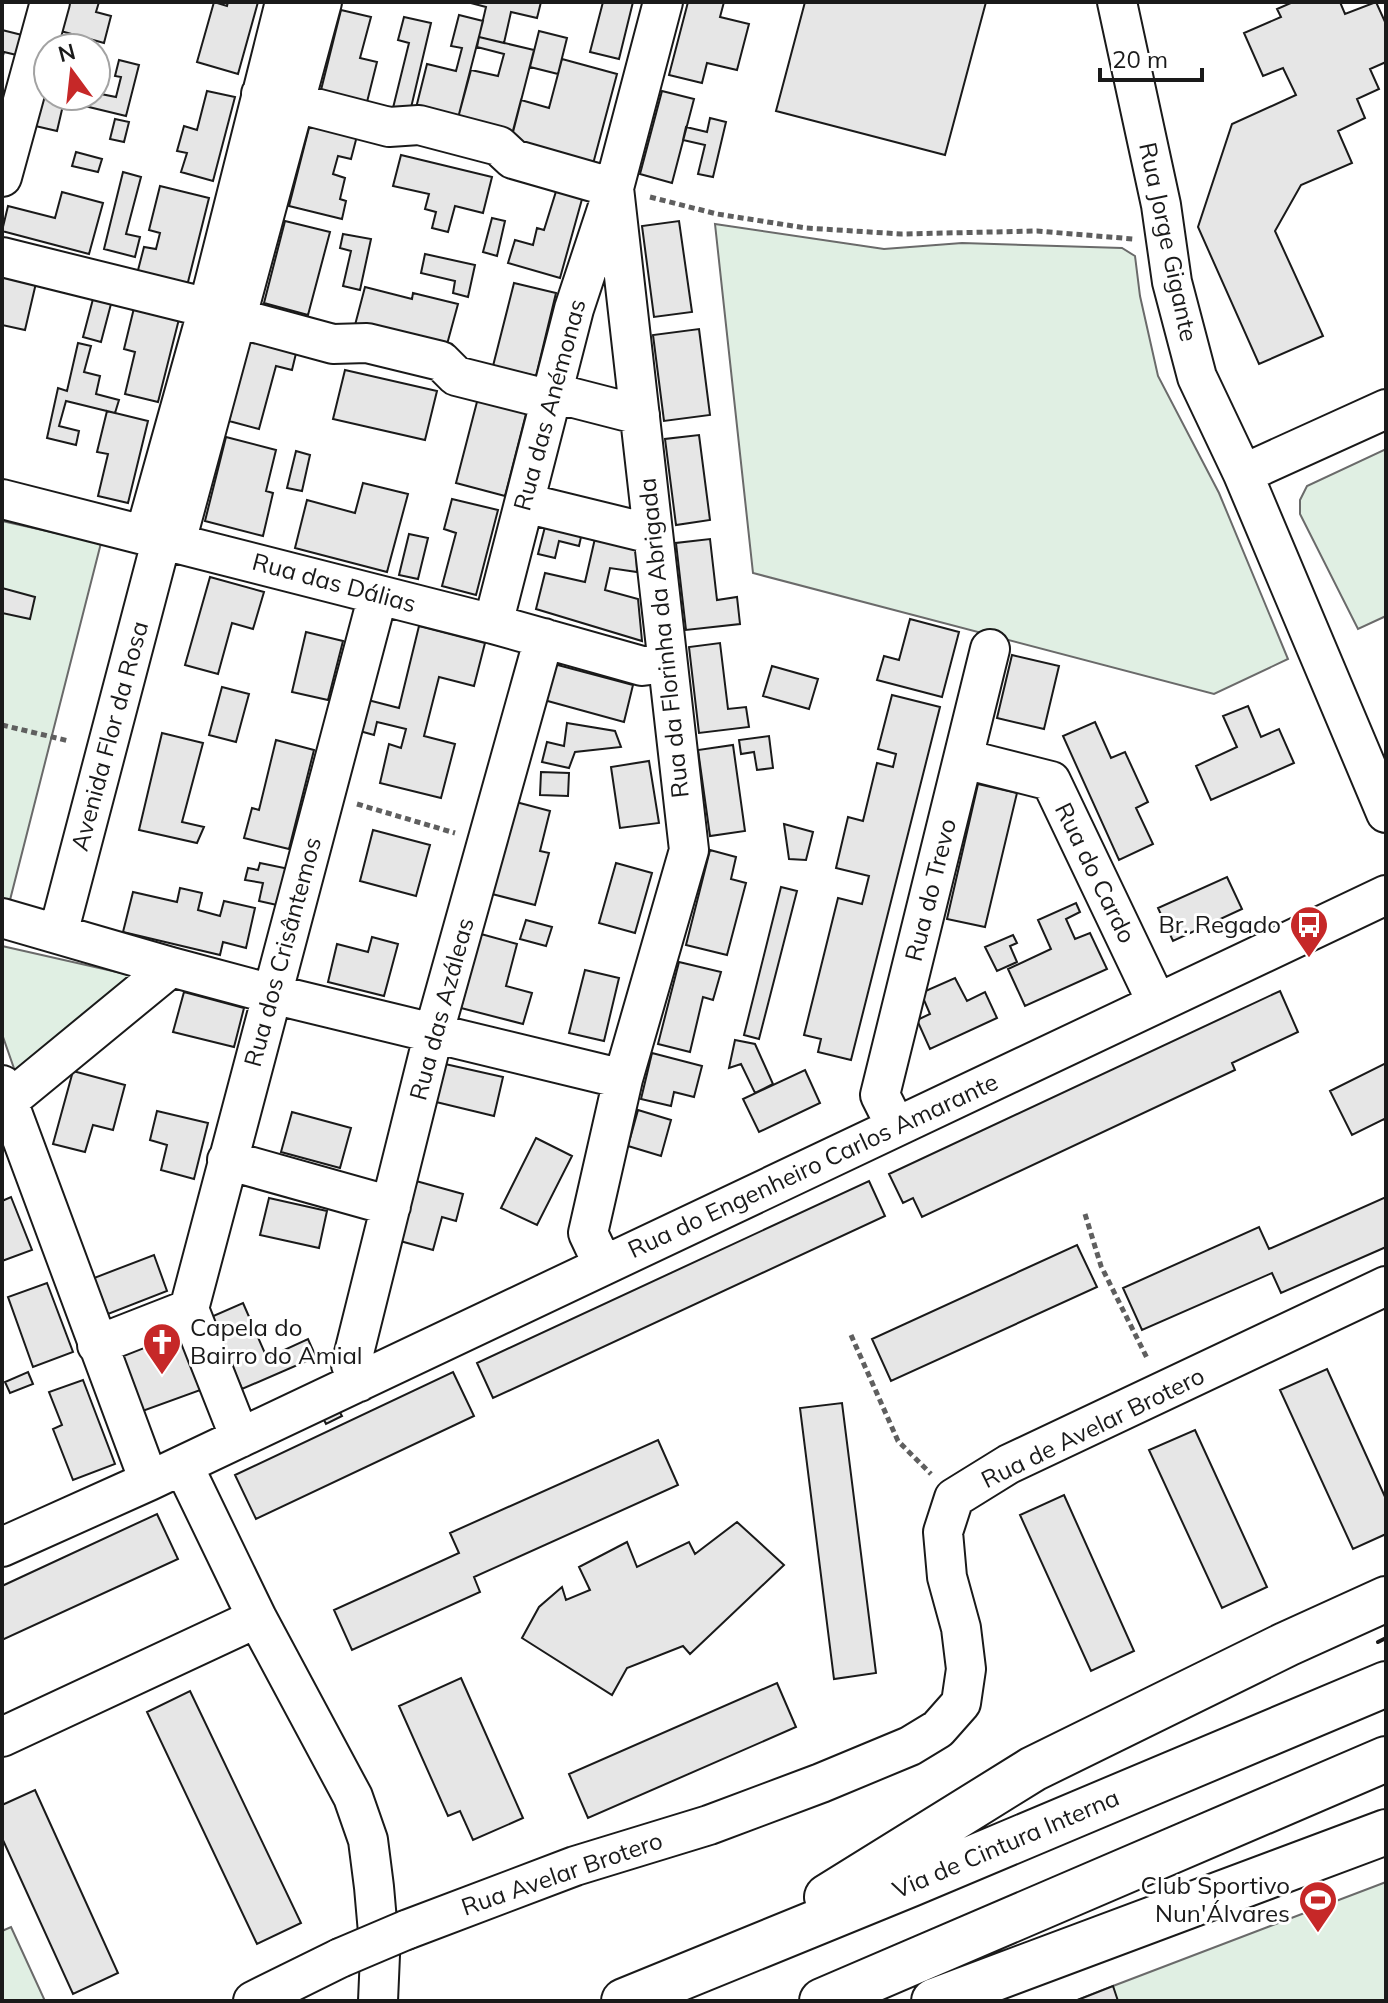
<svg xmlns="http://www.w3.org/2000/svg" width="1388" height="2003" font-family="Mulish,sans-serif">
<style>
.green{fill:#e0efe3;stroke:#6a6a6a;stroke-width:2}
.building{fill:#e6e6e6;stroke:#1a1a1a;stroke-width:2}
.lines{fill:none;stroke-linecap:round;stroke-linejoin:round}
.minor-casing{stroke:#1a1a1a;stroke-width:42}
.highway-casing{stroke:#1a1a1a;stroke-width:48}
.path{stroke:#5f5f5f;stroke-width:5;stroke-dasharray:6 4;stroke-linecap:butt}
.minor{stroke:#fff;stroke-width:38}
.highway{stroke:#fff;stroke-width:44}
.minor-bridge-casing{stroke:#1a1a1a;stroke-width:42;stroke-linecap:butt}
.minor-bridge{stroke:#fff;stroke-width:38}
.wall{stroke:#1a1a1a;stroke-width:4}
.labels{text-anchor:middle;stroke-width:6;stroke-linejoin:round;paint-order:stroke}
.street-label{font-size:24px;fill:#1a1a1a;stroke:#fff}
.poi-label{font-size:24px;fill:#1a1a1a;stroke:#fff;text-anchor:end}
</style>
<rect width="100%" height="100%" fill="#fff"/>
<path class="green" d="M715,224L884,249L962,243L1122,248L1135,256L1140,296L1158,376L1219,493L1288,659L1214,694L753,573Z
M1386,449V616L1358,629L1300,514V500L1307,486Z
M2,521L101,543L10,900L2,898Z
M2,946L139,977L16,1074L2,1034Z
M1386,1882V2001H1075L1113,1986Z
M11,1927L45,2001H2V1931Z"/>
<path class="building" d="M65,2H99L96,12L111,16L104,43L57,30Z
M214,2L227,6L228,2H258L238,74L197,62Z
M467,2H541L537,18L511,12L504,43L479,37L486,7Z
M603,2H633L619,59L590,52Z
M688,2H724L720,17L749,24L737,70L707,63L702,83L669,75Z
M805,2H986L945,155L776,111Z
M1293,2H1340L1345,14L1376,2L1386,24V62L1370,69L1379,89L1357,99L1365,118L1338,131L1352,163L1301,185L1275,231L1323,336L1259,364L1198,227L1232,124L1296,95L1283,68L1263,76L1244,33L1281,17L1277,9Z
M341,10L371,17L360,58L377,62L367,102L321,90Z
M459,15L483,21L458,118L416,108L427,64L456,71L462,48L451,46Z
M404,17L431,23L410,112L393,108L409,43L398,40Z
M2,30L30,37L25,57L4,52L2,59Z
M539,31L567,38L558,74L530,67Z
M479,37L534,50L513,132L458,118L471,70L498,76L504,54L477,47Z
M562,59L617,74L593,164L510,142L521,100L549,108Z
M119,60L139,65L126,116L64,101L57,131L31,125L48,63V96H96V93L116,97L121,77L115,76Z
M207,91L235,97L213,181L181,172L187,153L177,151L184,126L197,130Z
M662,91L694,99L672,183L640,174Z
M710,118L726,122L713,177L698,174L705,145L683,140L686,127L707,132Z
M115,119L129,122L124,142L110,139Z
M311,120L358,132L351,159L338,156L333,174L345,178L340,199L346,201L342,219L289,206Z
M76,152L102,159L98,172L72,166Z
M401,155L492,177L483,213L455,206L448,232L432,228L436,212L425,209L429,194L393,186Z
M123,172L141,177L126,234L140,237L135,257L104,249Z
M558,185L584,192L560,278L508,263L515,240L533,245L537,228L544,230Z
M160,186L209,198L187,286L137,274L144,247L156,249L160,233L149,230Z
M62,192L103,203L89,254L2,231L8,206L55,218Z
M492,218L505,221L497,256L483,252Z
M285,221L330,232L308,315L264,303Z
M679,221L692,312L654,317L642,226Z
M343,234L371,239L360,290L343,286L351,251L340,248Z
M425,254L475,265L468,297L453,293L455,281L421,273Z
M2,275L36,283L25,330L2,325Z
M514,283L556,293L536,376L493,366Z
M365,287L412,299L413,293L458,304L446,348L355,325Z
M93,299L111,304L101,342L83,337Z
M134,308L179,319L158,402L125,394L135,352L124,349Z
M699,329L710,415L664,421L653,335Z
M251,333L298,345L292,370L276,366L259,429L229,421Z
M78,343L91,346L84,372L100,376L96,394L119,400L115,413L66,401L59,426L79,431L76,445L47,438L58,388L67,391Z
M345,370L437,391L425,440L333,419Z
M478,398L527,410L505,496L456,483Z
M107,411L148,421L128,503L98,496L108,454L97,452Z
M699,435L710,520L676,525L665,439Z
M226,437L276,450L266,491L273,493L263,536L205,521Z
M296,451L310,455L302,491L287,488Z
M363,483L408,494L387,572L295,548L307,500L355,513Z
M452,499L498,510L476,595L442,586L456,533L444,529Z
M547,519L583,528L579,546L559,541L555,558L538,554Z
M409,534L428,538L418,579L399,575Z
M596,534L636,542L637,572L610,568L605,590L638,599L642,641L536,609L545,573L585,582Z
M710,539L717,600L737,597L740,624L686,630L676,543Z
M210,577L264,592L253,629L232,623L218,674L185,665Z
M2,588L35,597L30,619L2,613Z
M910,619L959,632L942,697L877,680L884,656L899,660Z
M419,626L485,643L474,686L439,677L424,736L455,744L441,798L380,783L389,744L401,748L406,729L377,722L374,735L356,730L364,699L399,708Z
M306,632L343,641L328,700L292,692Z
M720,643L728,709L746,707L749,727L699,733L689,647Z
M1012,655L1059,666L1044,729L997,718Z
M554,664L633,685L624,722L544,700Z
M772,666L818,679L809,709L763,696Z
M222,687L249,694L236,742L209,735Z
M892,695L940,707L851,1060L818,1052L821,1039L804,1035L838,898L862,904L869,876L836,868L848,817L863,821L877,763L893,767L896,754L878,749Z
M1248,706L1261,737L1279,729L1294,763L1211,800L1196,766L1237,747L1223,716Z
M1095,722L1111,758L1125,752L1148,802L1136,808L1153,844L1119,860L1063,736Z
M567,723L615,731L621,747L575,752L569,768L542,762L547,742L564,746Z
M162,733L203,743L182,822L204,827L197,843L139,830Z
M769,736L773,768L757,770L754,752L741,754L739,740Z
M276,740L314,750L289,849L244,838L252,808L259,810Z
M733,745L745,831L710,836L698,750Z
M649,761L659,823L620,828L611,767Z
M541,772L569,773L568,796L540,795Z
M978,784L1017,793L985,927L947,919Z
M516,802L550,811L540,851L549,853L535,905L492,894Z
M784,824L813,832L806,860L789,859Z
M373,830L430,845L416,896L360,881Z
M710,850L736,857L731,879L746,883L727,955L686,945Z
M260,863L294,870L286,907L259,901L263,883L245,880L248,868L258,870Z
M616,863L652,873L635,933L599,923Z
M1227,877L1242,909L1173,941L1158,908Z
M781,887L797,891L759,1039L744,1035Z
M180,888L202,893L198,910L220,916L224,901L255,908L246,948L223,942L220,955L123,932L133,892L177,902Z
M1076,903L1080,912L1066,919L1075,939L1090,933L1107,969L1025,1006L1008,969L1051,949L1038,920Z
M526,920L552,927L546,946L520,939Z
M481,934L517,944L506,986L532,993L523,1024L461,1008Z
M1013,935L1017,943L1010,946L1017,962L997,971L985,947Z
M372,937L398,944L384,996L328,982L337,944L368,952Z
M679,962L721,972L713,1000L703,997L690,1052L658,1044Z
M585,970L619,978L604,1041L569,1033Z
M955,978L967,1001L985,992L997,1018L930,1049L917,1020L930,1014L921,993Z
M1280,991L1298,1032L1232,1063L1235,1070L922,1217L913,1198L903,1203L889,1174Z
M184,992L244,1008L234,1047L173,1032Z
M735,1040L755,1044L773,1084L755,1093L741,1064L729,1068Z
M652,1053L702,1066L694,1097L674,1092L671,1106L641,1099Z
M1386,1063V1123L1384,1119L1352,1135L1330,1091Z
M445,1064L503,1077L494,1116L436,1102Z
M805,1070L820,1103L759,1132L743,1099Z
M73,1071L125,1085L113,1130L93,1125L85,1152L53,1144Z
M638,1110L671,1120L661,1156L628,1146Z
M157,1111L208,1123L194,1179L161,1170L167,1145L150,1140Z
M292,1112L351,1128L340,1168L281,1152Z
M536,1138L572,1156L537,1225L501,1208Z
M416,1181L463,1194L456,1221L442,1217L433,1250L400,1241Z
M869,1181L885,1216L493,1398L477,1363Z
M11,1197L32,1250L2,1261V1201Z
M1386,1197V1247L1281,1293L1272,1273L1142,1330L1123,1288L1259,1227L1269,1249Z
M269,1198L327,1211L319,1248L260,1235Z
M1077,1245L1097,1287L891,1381L872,1339Z
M154,1255L167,1291L108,1314L94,1278Z
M47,1283L73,1352L33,1367L8,1297Z
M243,1303L267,1358L308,1339L316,1357L242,1389L211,1317Z
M180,1332L206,1388L137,1413L116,1354Z
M1327,1369L1386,1499V1534L1353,1549L1280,1390Z
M28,1372L33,1384L10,1393L5,1382Z
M453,1372L474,1416L256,1519L235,1475Z
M83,1380L115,1464L73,1480L53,1429L62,1425L49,1392Z
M842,1403L876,1673L834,1679L800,1408Z
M338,1409L342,1416L326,1424L322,1416Z
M1195,1430L1267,1587L1222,1608L1149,1450Z
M658,1440L678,1485L474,1577L480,1592L352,1650L334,1610L459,1553L450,1533Z
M1064,1495L1134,1651L1091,1671L1020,1515Z
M157,1514L178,1559L2,1640V1586Z
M737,1522L784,1565L690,1654L683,1646L627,1668L612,1695L522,1638L539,1607L562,1587L566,1600L590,1590L579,1567L627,1542L637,1567L689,1542L695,1554Z
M461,1678L523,1818L473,1840L460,1811L448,1816L399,1706Z
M777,1683L796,1727L588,1818L569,1774Z
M190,1691L301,1923L257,1944L147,1712Z
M35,1790L118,1973L73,1994L2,1838V1805Z
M1113,1986L1118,2001H1075Z"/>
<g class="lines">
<g class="minor-casing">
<path id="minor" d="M1117,2L1161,205L1172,282L1197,377L1243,474L1386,813
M261,94L389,127L419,125L499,146L513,159L614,188L574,309L493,624
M2,177L50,2
M2,257L208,308
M237,318L333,344L367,343L441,361L456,376L551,400L570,397L640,415
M1243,474L1386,409
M2,499L493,624L642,666L666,663
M525,503L652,534
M145,534L208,308L285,2
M176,542L322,2
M964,759L1051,781L1157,1003
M2,918L171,967L272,994L623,1079
M58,934L162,538
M2,1085L149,1481
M8,1101L171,967
M896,1127L880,1095L990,649
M227,1160L391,1206
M603,1265L588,1233L623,1079L689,850L614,188L663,2
M189,1309L378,595
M97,1345L189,1309L240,1438
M359,1382L351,1365L434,1032L544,638
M183,1465L257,1618L353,1797L368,1840L374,1887L380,1955L378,2001
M2,1547L149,1481L1386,895
M2,1737L257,1618
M406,1930L575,1866L709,1825L821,1783L910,1746L938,1729L961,1703L966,1669L961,1628L947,1577L943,1532L954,1498L1009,1464L1386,1286
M253,2001L340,1958"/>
</g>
<g class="highway-casing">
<path id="highway" d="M827,1897L1033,1769L1287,1644L1386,1599
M624,2001L911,1884L1386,1684
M822,2001L1386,1759
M934,2001L1386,1832"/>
</g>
<path class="path" d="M650,197L717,214L806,228L901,234L1037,231L1133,239
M2,725L69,741
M357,804L455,833
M1085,1214L1101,1266L1148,1360
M851,1335L898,1441L931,1474"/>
<use href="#minor" class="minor"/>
<use href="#highway" class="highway"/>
<g class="minor-bridge-casing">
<path id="minor-bridge" d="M340,1958L406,1930"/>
</g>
<use href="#minor-bridge" class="minor-bridge"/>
<path class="wall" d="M1378,1642L1386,1638"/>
</g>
<defs>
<g id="bus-pin" transform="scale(2)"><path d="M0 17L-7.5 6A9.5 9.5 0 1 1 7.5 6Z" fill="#c62828" stroke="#fff"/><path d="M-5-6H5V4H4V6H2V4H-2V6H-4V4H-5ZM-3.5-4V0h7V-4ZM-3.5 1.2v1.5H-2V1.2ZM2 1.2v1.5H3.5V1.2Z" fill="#fff"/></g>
<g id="church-pin" transform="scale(2)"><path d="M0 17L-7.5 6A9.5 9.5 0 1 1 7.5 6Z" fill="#c62828" stroke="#fff"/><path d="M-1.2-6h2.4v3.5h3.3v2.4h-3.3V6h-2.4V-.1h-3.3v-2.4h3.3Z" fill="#fff"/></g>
<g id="stadium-pin" transform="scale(2)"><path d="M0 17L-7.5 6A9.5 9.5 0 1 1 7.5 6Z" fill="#c62828" stroke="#fff"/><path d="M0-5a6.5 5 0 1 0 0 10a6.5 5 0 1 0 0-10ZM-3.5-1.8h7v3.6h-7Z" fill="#fff"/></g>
</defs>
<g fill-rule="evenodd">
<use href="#bus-pin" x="1309" y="925"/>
<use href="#church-pin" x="162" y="1342"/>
<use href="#stadium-pin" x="1318" y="1900"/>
</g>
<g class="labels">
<g class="street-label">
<text transform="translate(1168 242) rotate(78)" y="8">Rua Jorge Gigante</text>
<text transform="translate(550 405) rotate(-75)" y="8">Rua das Anémonas</text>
<text transform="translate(334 583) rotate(15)" y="8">Rua das Dálias</text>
<text transform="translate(664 638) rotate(-96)" y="8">Rua da Florinha da Abrigada</text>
<text transform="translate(110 736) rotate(-75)" y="8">Avenida Flor da Rosa</text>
<text transform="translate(1095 873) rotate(64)" y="8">Rua do Cardo</text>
<text transform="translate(931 890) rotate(-76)" y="8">Rua do Trevo</text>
<text transform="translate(283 952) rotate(-75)" y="8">Rua dos Crisântemos</text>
<text transform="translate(442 1009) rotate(-75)" y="8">Rua das Azáleas</text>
<text transform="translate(813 1166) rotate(-25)" y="8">Rua do Engenheiro Carlos Amarante</text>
<text transform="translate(1093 1428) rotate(-26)" y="8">Rua de Avelar Brotero</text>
<text transform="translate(1006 1844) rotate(-23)" y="8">Via de Cintura Interna</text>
<text transform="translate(562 1874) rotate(-19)" y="8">Rua Avelar Brotero</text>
</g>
<g class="poi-label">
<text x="1281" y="933">Br. Regado</text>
<text x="190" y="1336" text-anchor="start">Capela do<tspan x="190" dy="28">Bairro do Amial</tspan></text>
<text x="1290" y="1894">Club Sportivo<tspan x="1290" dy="28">Nun'Álvares</tspan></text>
</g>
</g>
<rect width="1388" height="2003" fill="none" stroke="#1a1a1a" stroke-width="8"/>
<g transform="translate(72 72) rotate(345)"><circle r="38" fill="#ffffff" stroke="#a3a3a3" stroke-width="2"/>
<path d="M0-6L14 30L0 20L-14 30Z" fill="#c62828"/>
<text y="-12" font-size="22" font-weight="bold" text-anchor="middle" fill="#1a1a1a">N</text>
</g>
<path d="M1100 68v12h102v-12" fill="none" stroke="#1a1a1a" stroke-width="4"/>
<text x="1112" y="68" font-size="24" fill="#1a1a1a" stroke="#ffffff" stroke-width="6" paint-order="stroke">20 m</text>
</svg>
